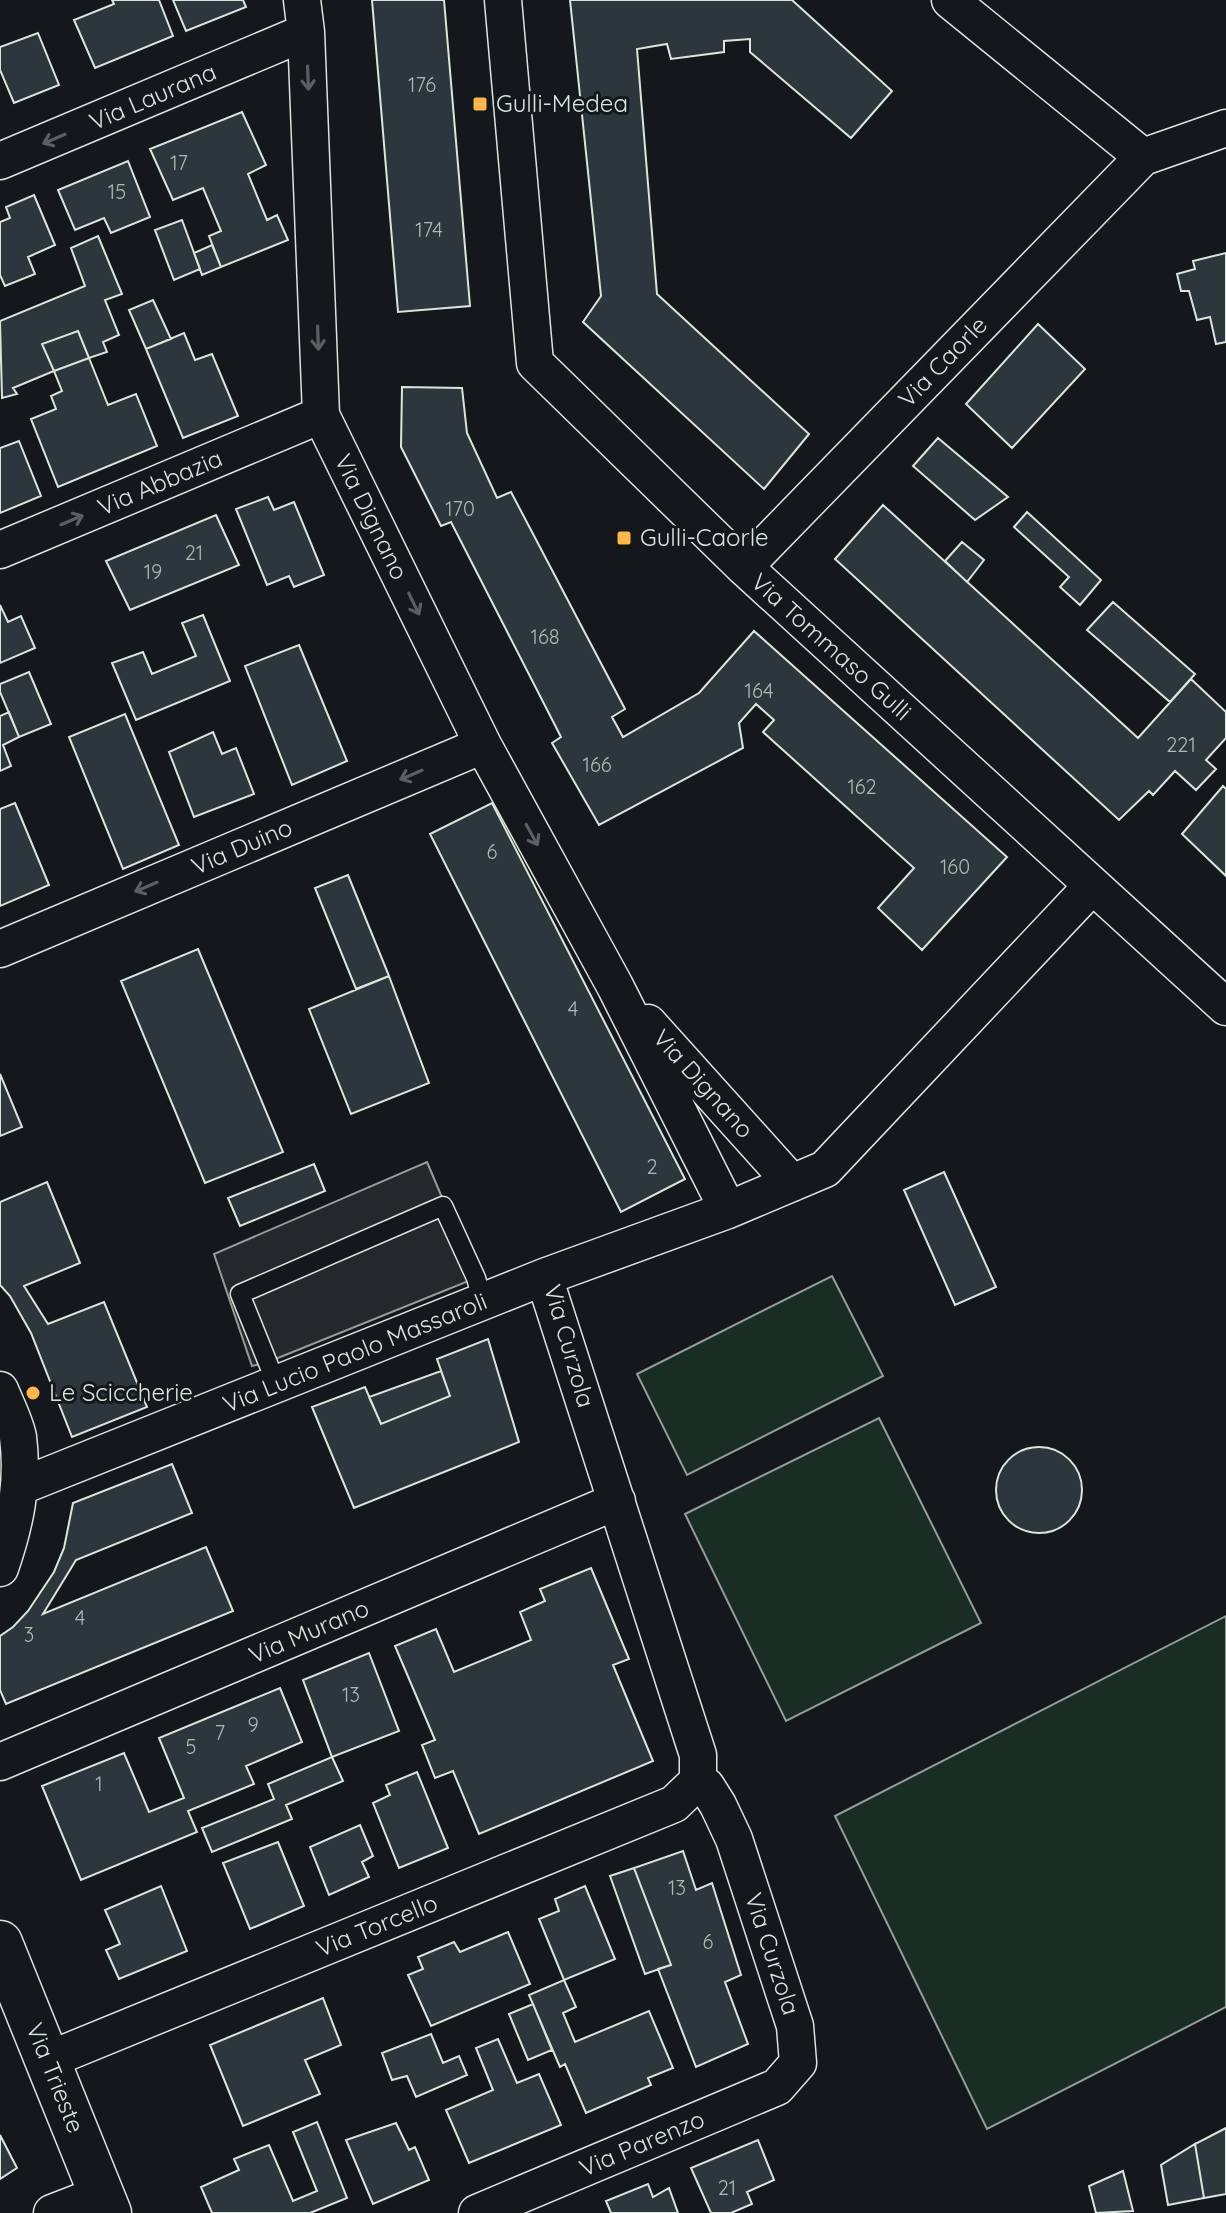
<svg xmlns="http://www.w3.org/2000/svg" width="1226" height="2213" font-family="Quicksand,sans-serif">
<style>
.green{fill:#1a2d24;stroke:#939e99;stroke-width:2}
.parking{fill:#24282b;stroke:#939e99;stroke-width:2}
.building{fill:#2c363c;stroke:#d8e6dc;stroke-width:2}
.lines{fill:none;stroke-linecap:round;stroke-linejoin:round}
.lane-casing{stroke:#d8e6dc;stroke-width:21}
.street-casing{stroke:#d8e6dc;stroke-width:39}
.secondary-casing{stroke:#d8e6dc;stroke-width:47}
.lane{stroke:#14181c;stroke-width:18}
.street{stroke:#14181c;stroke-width:36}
.secondary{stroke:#14181c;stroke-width:44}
.oneway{stroke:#59605f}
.poi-dot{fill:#ffb74d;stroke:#14181c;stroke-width:3}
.labels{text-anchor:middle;stroke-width:6;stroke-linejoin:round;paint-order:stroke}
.number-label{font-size:20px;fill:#adbab4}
.street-label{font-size:24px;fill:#d8e6dc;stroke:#14181c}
.poi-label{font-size:24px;fill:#d8e6dc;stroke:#14181c;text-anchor:start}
</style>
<rect width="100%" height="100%" fill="#14181c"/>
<path class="green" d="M832,1276L883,1376L687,1475L637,1374Z
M879,1418L981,1623L786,1721L685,1514Z
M1226,1616V2007L987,2129L835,1816Z"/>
<path class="parking" d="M427,1162L476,1278L268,1362L252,1366L214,1254Z"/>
<path class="building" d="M112,0H159L173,36L95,68L74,20L114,4Z
M173,0H243L246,7L186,31Z
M372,0H444L470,306L398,312Z
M570,0H792L892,91L851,138L750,52V39L724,41V52L671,59L667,44L637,49L657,294L809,434L764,489L583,322L601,296Z
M38,33L59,85L14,103L0,70V47Z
M242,112L266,165L248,174L267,220L277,215L288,240L221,267L209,236L221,231L203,188L173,200L150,149Z
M128,161L150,217L111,233L104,218L75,230L58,190Z
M34,195L55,245L28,257L35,274L5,286L0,275V222L10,218L6,207Z
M182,220L200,269L174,280L155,230Z
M98,236L122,294L105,300L119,335L103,342L107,352L89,358L78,331L42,344L54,371L13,388L17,394L2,398L0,321L85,286L71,248Z
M212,245L221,267L202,275L194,253Z
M1226,253V342L1216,344L1210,317L1197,320L1189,291H1181L1177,274L1195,269L1193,261Z
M153,300L171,339L146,349L129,310Z
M1038,324L1085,369L1012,448L966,404Z
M78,331L89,358L54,371L42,344Z
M184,333L195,360L212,354L238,416L183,438L146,349Z
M89,358L108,405L136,394L157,446L58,487L31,419L56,409L51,396L62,391L54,371Z
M402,387L462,388L467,433L497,498L511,492L625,709L612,717L623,737L699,693L754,631L1007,857L922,950L878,908L914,868L763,732L774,720L756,704L739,723L743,748L599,825L552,743L561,737L451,522L441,526L401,447Z
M938,438L1008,497L975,520L913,466Z
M19,441L41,496L0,513V448Z
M268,497L274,510L294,502L324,575L294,587L289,576L267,585L236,509Z
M883,505L1138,738L1191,679L1226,712V738L1206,760L1216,769L1196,790L1175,771L1153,795L1149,791L1119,820L835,559Z
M1027,512L1101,580L1080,605L1060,587L1069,577L1014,527Z
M216,515L239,565L130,610L106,561Z
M962,542L984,560L967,582L945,561Z
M1113,602L1195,674L1170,702L1087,630Z
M0,605L8,622L21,616L35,648L0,663Z
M203,615L230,681L136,720L112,663L143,652L152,674L196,656L182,623Z
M299,645L347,761L292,785L245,666Z
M29,672L51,724L19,737L0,692V684Z
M9,712L19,737L3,745L11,766L0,771V716Z
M125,714L179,845L123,869L69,737Z
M213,732L222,754L236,748L254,794L194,817L169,752Z
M1223,786L1226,789V876L1182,834Z
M15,803L49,885L0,906V809Z
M492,803L685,1179L621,1212L430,834Z
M348,875L389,976L356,989L315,888Z
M198,949L283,1152L205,1183L121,981Z
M389,976L429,1083L351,1114L309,1009Z
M0,1074L22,1127L0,1136Z
M314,1164L325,1191L240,1226L228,1198Z
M944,1172L996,1287L955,1305L904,1190Z
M47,1182L80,1263L24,1286L48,1324L104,1302L147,1407L72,1437L31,1333L10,1296L0,1285V1202Z
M488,1339L519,1442L354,1508L312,1407L365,1387L381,1424L450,1396L437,1359Z
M441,1371L450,1396L381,1424L369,1397Z
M996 1490a43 43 0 1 1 86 0a43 43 0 1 1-86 0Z
M172,1464L192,1513L76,1560L43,1614L206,1547L233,1611L6,1704L0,1690V1636L13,1627L28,1611L54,1572L64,1548L73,1503Z
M591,1568L629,1659L613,1665L653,1761L479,1834L453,1771L435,1778L422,1745L435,1740L395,1646L436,1629L454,1672L531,1640L520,1612L545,1601L540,1589Z
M369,1653L399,1731L332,1757L303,1680Z
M280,1688L302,1742L246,1766L254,1784L188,1811L197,1832L81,1880L42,1786L124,1753L149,1812L184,1798L159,1738Z
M332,1757L343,1781L286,1805L292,1819L212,1852L202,1828L274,1799L268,1784Z
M417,1772L448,1848L399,1868L373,1803L390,1795L386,1785Z
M360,1825L373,1856L362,1862L369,1877L329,1895L310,1847Z
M278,1842L304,1906L250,1929L223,1863Z
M683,1851L696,1890L712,1883L741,1975L725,1982L748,2044L696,2067L658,1969L671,1965L634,1868Z
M634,1868L671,1965L645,1974L610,1876Z
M161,1886L187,1951L119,1979L106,1950L120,1944L105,1910Z
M585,1886L615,1959L564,1980L539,1919L559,1911L555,1899Z
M508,1932L530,1984L431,2026L408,1975L423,1969L418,1957L454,1942L460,1952Z
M564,1980L576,2007L563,2013L575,2042L649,2011L673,2068L648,2078L651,2085L586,2113L565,2064L560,2067L529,1995Z
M323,1998L341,2045L305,2060L320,2094L243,2126L210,2045Z
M533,2004L552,2050L528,2060L509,2014Z
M431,2034L443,2063L459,2056L467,2075L416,2097L407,2076L392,2080L382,2053Z
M498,2039L517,2083L539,2074L561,2125L469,2163L446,2110L493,2090L476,2048Z
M317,2122L347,2198L310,2213H212L201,2187L239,2170L234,2159L269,2145L293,2201L317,2191L293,2132Z
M396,2123L409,2150L415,2147L429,2180L373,2204L346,2140Z
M1226,2128V2194L1204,2198L1195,2144Z
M0,2135L17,2168L0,2179Z
M758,2140L774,2180L747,2192L752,2204L731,2213H711L691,2168Z
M1195,2144L1204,2198L1168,2205L1161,2165Z
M1123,2171L1133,2211L1096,2213L1089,2186Z
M648,2184L653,2197L669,2188L678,2213H611L606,2201Z"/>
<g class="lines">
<g class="lane-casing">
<path id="lane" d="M276,1383L240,1294L443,1206L476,1278L483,1303"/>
</g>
<g class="street-casing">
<path id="street" d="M302,0L306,32L321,415L483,745L615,986L728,1210
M503,0L535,363L744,567L1226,1007
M950,0L1143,157
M0,161L306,32
M0,550L321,415
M744,567L1143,157L1226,128
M0,949L483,745
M648,1023L792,1183
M0,1390C6,1405 15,1422 18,1437C24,1483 15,1525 0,1568
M19,1487L544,1277
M0,1762L617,1501
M48,2060L674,1804L698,1781
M52,2213L101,2194
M477,2213L777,2087L798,2063L795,2026L734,1839L718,1805L706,1786L698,1781V1755L544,1277L728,1210L825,1169L1092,886"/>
</g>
<g class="secondary-casing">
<path id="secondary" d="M0,1943L109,2213"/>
</g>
<use href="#lane" class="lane"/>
<use href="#street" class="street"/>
<use href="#secondary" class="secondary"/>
</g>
<defs><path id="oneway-shaft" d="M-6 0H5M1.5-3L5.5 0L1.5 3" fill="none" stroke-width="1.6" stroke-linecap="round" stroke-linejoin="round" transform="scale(2)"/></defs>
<g class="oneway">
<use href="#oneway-shaft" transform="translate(308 78) rotate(88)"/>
<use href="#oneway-shaft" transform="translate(54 139) rotate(157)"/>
<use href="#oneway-shaft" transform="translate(318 338) rotate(88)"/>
<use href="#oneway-shaft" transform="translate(72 520) rotate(-23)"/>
<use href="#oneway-shaft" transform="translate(414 604) rotate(64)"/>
<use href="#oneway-shaft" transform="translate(411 775) rotate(157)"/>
<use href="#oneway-shaft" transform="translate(532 835) rotate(61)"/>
<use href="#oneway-shaft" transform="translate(146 887) rotate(157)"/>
</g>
<g class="poi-dot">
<rect x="472" y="96" width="16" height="16" rx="4"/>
<rect x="616" y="530" width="16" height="16" rx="4"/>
<circle cx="33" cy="1393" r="8"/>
</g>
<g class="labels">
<g class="number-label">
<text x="422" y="92">176</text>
<text x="179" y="170">17</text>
<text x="117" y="199">15</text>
<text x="429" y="237">174</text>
<text x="460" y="516">170</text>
<text x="194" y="560">21</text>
<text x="153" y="579">19</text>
<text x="545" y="644">168</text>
<text x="759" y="698">164</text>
<text x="1181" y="752">221</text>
<text x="597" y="772">166</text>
<text x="862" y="794">162</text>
<text x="492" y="859">6</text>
<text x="955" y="874">160</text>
<text x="573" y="1016">4</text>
<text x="652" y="1174">2</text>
<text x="80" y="1625">4</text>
<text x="29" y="1642">3</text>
<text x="351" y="1702">13</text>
<text x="253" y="1732">9</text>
<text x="220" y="1740">7</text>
<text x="191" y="1754">5</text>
<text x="99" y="1791">1</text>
<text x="677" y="1895">13</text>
<text x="708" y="1949">6</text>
<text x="727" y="2195">21</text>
</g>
<g class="street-label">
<text transform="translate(153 97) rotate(-23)" y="8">Via Laurana</text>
<text transform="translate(943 362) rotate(-46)" y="8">Via Caorle</text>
<text transform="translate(160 483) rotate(-23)" y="8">Via Abbazia</text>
<text transform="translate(371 517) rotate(64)" y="8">Via Dignano</text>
<text transform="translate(831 647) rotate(42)" y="8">Via Tommaso Gulli</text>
<text transform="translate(242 847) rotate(-23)" y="8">Via Duino</text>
<text transform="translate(703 1084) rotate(48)" y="8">Via Dignano</text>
<text transform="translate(569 1346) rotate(74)" y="8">Via Curzola</text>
<text transform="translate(355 1353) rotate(-22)" y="8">Via Lucio Paolo Massaroli</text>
<text transform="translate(309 1632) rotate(-23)" y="8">Via Murano</text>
<text transform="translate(377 1926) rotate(-22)" y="8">Via Torcello</text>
<text transform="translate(772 1954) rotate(72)" y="8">Via Curzola</text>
<text transform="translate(55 2078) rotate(68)" y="8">Via Trieste</text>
<text transform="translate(642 2144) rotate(-23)" y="8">Via Parenzo</text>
</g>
<g class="poi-label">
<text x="496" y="112">Gulli-Medea</text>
<text x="640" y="546">Gulli-Caorle</text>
<text x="49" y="1401">Le Sciccherie</text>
</g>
</g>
</svg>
